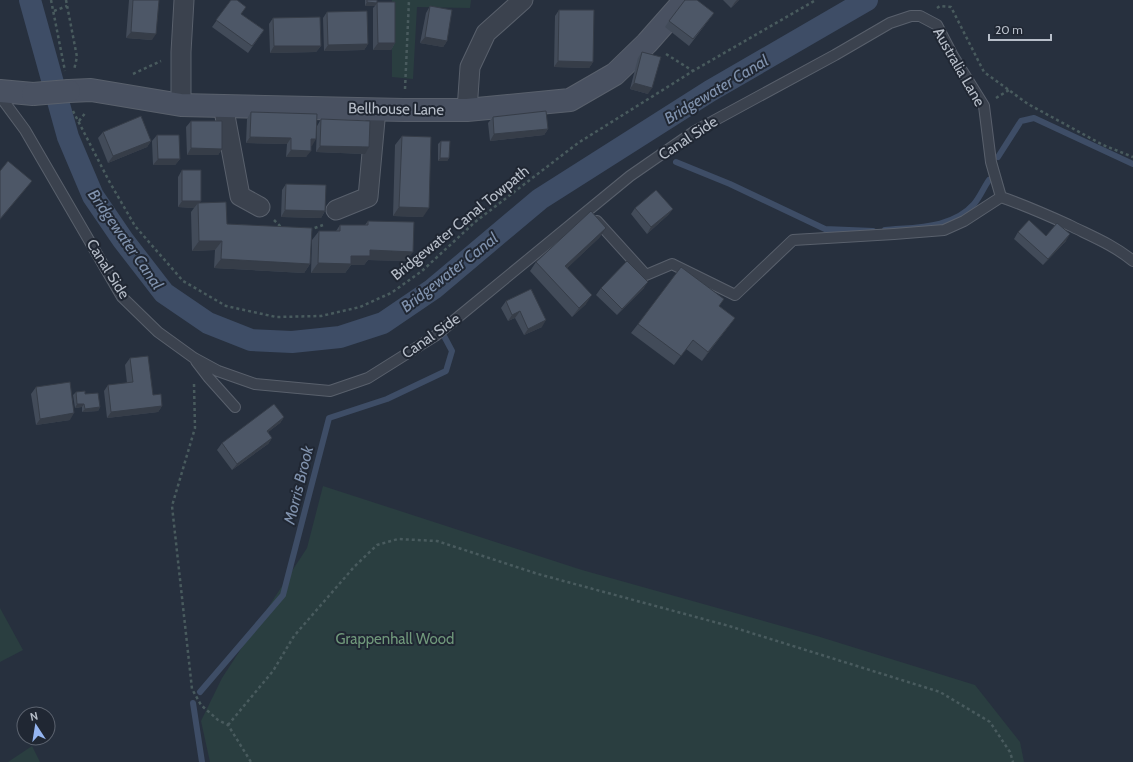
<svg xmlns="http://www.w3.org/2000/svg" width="1133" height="762" font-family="Cabin,sans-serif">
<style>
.green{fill:#2a3e40}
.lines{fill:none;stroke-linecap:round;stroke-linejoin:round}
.stream{stroke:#3e4d66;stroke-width:6}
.canal{stroke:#3e4d66;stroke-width:22}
.lane-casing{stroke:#59606c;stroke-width:12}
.street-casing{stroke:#59606c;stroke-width:21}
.secondary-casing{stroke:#59606c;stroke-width:24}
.path{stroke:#495b5e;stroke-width:2.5;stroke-dasharray:3 3;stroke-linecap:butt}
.lane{stroke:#3b424e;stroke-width:10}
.street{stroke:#3b424e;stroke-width:19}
.secondary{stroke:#495161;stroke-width:22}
.secondary-bridge-casing{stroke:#59606c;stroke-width:24;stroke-linecap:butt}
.secondary-bridge{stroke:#495161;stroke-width:22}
.wall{fill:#424b59}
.shaded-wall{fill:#363d48}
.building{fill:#4d5767;stroke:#363d48}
.labels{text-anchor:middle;stroke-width:4;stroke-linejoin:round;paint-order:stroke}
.street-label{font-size:15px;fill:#b7bec9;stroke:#202733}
.park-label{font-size:15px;fill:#70987b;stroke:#202733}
.water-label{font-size:16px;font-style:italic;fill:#8193ae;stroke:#202733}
</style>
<rect width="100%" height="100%" fill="#27303e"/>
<path class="green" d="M392,0H471L470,8L417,7L413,79L392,77Z
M323,486L582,570L817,636L975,685L1020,742L1024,762H210L201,721L222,678L307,548Z
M0,608L23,650L0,662Z
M32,746L40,762H8Z"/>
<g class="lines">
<path class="stream" d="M998,157L1021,121L1034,118L1133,164
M676,162L730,184L825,229L873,231
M885,230C915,227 952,229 974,204C980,197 984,187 989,180
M200,692L283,595L329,418L387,399L446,371L452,351L444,336
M193,703L202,762"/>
<path class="canal" d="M30,0L68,137L93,196L123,240L164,293L208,323L251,340L292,342L340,337L383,323L433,289L540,199L710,91L867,0"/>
<g class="lane-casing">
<path id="lane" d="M0,96L25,130L122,297L158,332L194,358L218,371L255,384L330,391L368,378L435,336L630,176L695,131L835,55L890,23L911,16H920L937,25L953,56L984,106L991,162L1001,197
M1001,197C1024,205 1047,215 1069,225C1091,236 1114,245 1133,261
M597,221L646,275L672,264L735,295L793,240L894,234L944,230L964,221L1001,197
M196,361L209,378L235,407"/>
</g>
<g class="street-casing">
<path id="street" d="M181,105V52L184,0
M223,105L240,196L260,207
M467,110L470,67L486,33L523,0
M336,210L368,197L376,109"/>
</g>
<g class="secondary-casing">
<path id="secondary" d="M0,91L33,94
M69,91L91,90L181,105L404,110H467L570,100L615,74L647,43L685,0"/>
</g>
<path class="path" d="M51,0L65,71
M66,0L77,57L74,70
M937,8L940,6L951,7L984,72L1028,104L1103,145L1133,157
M54,11L67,6
M666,54L693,71
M133,74L161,61
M405,89L409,0
M996,98L1009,90
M73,111L109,181L135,226L183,281L226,306L276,317L321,316L360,307L391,293L422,271L475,222L578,143L693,71L816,0
M79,121L86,112
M274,220L283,229
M309,230L323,225
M194,384L195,428L172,506L192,689L201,705L218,720L228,725L251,762
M228,725L273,671L294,636L354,567L377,545L398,539L437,541L538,574L729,626L940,692L990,722L1010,752L1013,762"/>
<use href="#lane" class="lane"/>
<use href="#street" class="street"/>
<use href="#secondary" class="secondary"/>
<g class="secondary-bridge-casing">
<path id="secondary-bridge" d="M33,94L69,91"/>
</g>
<use href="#secondary-bridge" class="secondary-bridge"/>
</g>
<path class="wall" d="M129,0H159L152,40L126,38Z
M231,0L241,14L264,30L248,53L212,27Z
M365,0H377V2L395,43L391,50H373V8L375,6H365Z
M723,0H739L731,8Z
M430,6L447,41L443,47L420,43L426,13Z
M559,10L593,62L589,68L554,67L555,16Z
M327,12L368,44L364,50L324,51L323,18Z
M714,13L689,46L665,27L669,21Z
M273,18L321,46L316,52L270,53L269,24Z
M642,52L648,94L630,89L638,58Z
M251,112L312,146H311L306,157H286L287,144L246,143L247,119Z
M493,117L548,129L544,135L490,141L488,123Z
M321,119L365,154L316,152L317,126Z
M191,121L222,149L218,155H187L186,127Z
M103,132L151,141L147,147L108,163L98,138Z
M157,135L180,159L175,165H153L152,141Z
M402,136L423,217L393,216L395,145Z
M441,141L449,158L447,161H438V144Z
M182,170L200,203L227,224L310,264L304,273L214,268L215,250L192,251L191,212L194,208L178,207V177Z
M286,184L325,211L321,218L281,217L282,190Z
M635,208L673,209L668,215L647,234L631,214Z
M368,221L406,261L368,260L364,265H351L345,273H311L312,240L319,231H336L340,225H365Z
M1018,232L1046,236L1066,241L1043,265L1014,239Z
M600,237L567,268L586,304L572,317L530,271L536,262Z
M601,288H644L617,315L596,295Z
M506,301L542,327L524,335L515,318L508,321L501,308Z
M719,306L735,318L702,361L686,349L674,365L631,333L638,324Z
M130,358L153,395L162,406L158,412L107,418L104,391L108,385L127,383L125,365Z
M36,387L70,420L36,425L31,394Z
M76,392L85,394L100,407L98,411L82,412V407L75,408L73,395Z
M284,417L280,423L268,432L272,438L268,444L232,470L217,450L222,443Z"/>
<path class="shaded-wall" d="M737,0H739L731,8L735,2Z
M367,2L377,3L375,6H365Z
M131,32L156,34L152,40L126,38Z
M425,37L447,41L443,47L420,43Z
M378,43H395L391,50H373Z
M368,44L364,50L324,51L328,45Z
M274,46H321L316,52L270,53Z
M558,61L593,62L589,68L554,67Z
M634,83L652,88L648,94L630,89Z
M548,129L544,135L490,141L494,134Z
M250,137L291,138L287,144L246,143Z
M311,139H316L312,146H307Z
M151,141L147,147L108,163L113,156Z
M320,146L369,147L365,154L316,152Z
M191,148L222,149L218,155H187Z
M291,150L311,151L306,157H286Z
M440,158H449L447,161H438Z
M158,159H180L175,165H153Z
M32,181L25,190L0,220V219Z
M182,201H201L198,206V203L194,208L178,207Z
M399,207L429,208L423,217L393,216Z
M673,209L668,215L647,234L651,227Z
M285,210L325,211L321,218L281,217Z
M606,228L600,237L559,276L565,266Z
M1070,234L1066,241L1043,265L1048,259Z
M199,241H222L215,250L192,251Z
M370,250L413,252L406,261L368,260L364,265H351L345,273H311L318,263Z
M221,259L310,264L304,273L214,268Z
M648,282L644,288L617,315L622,309Z
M592,295L586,304L572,317L579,308Z
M520,311L515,318L508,321L512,315Z
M735,318L728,327L702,361L708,352Z
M546,320L542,327L524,335L528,329Z
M77,404H84L82,407L75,408Z
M162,406L158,412L107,418L111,412Z
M100,407L98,411L82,412L85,409Z
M74,413L70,420L36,425L40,419Z
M284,417L280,423L262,437L267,431Z
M272,438L268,444L232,470L237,464Z"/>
<path class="building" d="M133,0H159L156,34L131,32Z
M231,0H237L246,7L241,14L264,30L252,46L216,20Z
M367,0H377V3L367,2Z
M685,0H697L714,13L693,39L669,21Z
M377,2H395V43H378Z
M430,6L452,10L447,41L425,37Z
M559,10H594L593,62L558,61Z
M367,11L368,44L328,45L327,12Z
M320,17L321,46H274L273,18Z
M642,52L661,57L652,88L634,83Z
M546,111L548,129L494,134L493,117Z
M251,112L317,114L316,139H311V151L291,150V138L250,137Z
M141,116L151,141L113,156L103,132Z
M321,119L370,121L369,147L320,146Z
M191,121H222V149L191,148Z
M157,135H179L180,159H158Z
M402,136L431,137L429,208L399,207Z
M441,141H450L449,158H440Z
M8,161L32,181L0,219V171Z
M182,170H201V201H182Z
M286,184L326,185L325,211L285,210Z
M656,190L673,209L651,227L635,208Z
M226,202L227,224L312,228L310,264L221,259L222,241H199L198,203Z
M591,211L606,228L565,266L592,295L579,308L536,262Z
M1029,220L1046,236L1057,223L1070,234L1048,259L1018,232Z
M368,221L414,222L413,252L370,250V256H351V264L318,263L319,231H340V225H368Z
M627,261L648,282L622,309L601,288Z
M681,267L724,299L719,306L735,318L708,352L693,340L681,356L638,324Z
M531,289L546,320L528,329L520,311L512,315L506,301Z
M148,356L153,395L161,394L162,406L111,412L108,385L133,382L130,358Z
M70,382L74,413L40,419L36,387Z
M85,391V394L98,393L100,407L85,409L84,404H77L76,392Z
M274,404L284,417L267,431L272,438L237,464L222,443Z"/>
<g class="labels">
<g class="street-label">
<text transform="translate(959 67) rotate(60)" y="5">Australia Lane</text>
<text transform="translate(396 109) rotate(1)" y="5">Bellhouse Lane</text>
<text transform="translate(688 138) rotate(-33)" y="5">Canal Side</text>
<text transform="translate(460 223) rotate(-39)" y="5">Bridgewater Canal Towpath</text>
<text transform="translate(108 269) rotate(58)" y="5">Canal Side</text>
<text transform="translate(431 336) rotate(-35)" y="5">Canal Side</text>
</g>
<g class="park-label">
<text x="395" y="644">Grappenhall Wood</text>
</g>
<g class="water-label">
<text transform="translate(716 89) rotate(-31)" y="6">Bridgewater Canal</text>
<text transform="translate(126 239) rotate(55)" y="6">Bridgewater Canal</text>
<text transform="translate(449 272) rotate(-38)" y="6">Bridgewater Canal</text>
<text transform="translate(298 485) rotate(-76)" y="6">Morris Brook</text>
</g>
</g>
<g transform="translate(36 726) rotate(348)"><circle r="19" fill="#202733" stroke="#5c636f"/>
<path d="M0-3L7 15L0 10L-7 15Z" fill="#94b5f1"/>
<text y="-6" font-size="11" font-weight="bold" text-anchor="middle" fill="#b7bec9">N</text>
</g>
<path d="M989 34v6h62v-6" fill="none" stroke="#b7bec9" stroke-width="2"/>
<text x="995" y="34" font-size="12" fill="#b7bec9" stroke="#202733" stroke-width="3" paint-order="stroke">20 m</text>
</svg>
